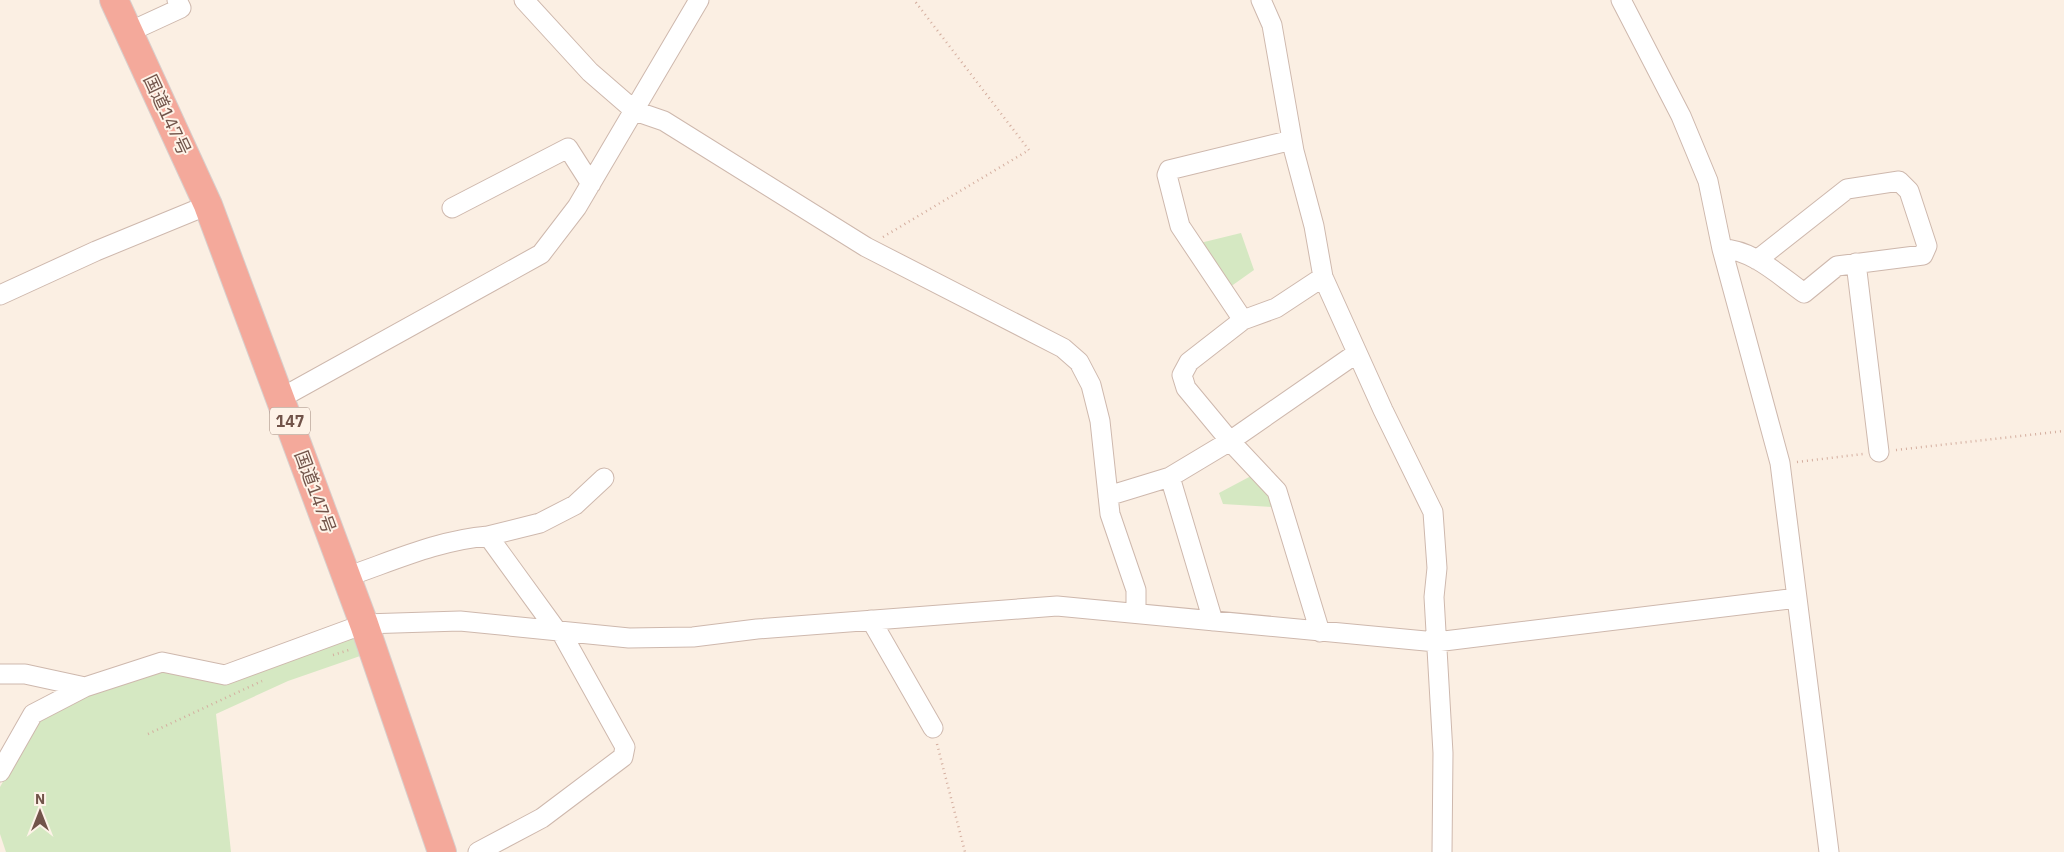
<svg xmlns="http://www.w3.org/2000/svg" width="2064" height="852" font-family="'IBM Plex Sans','Noto Sans JP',sans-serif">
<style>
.green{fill:#d5e8c2}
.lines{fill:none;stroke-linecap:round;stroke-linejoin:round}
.minor-casing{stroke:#ceb8ad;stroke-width:21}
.highway-casing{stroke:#d8cfcc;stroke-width:30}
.path{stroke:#d4ae9f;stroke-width:2.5;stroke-dasharray:1 4;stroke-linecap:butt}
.minor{stroke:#fff;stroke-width:19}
.highway{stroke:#f4a99b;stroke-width:28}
.labels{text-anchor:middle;stroke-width:4;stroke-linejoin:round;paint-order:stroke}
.shield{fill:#fef3e8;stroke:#9c8479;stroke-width:1}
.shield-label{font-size:16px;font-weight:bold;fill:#72544a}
.street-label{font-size:18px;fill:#72544a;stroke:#fef3e8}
</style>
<rect width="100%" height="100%" fill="#fbefe3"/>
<path class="green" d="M1241,233L1254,270L1230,287L1200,243Z
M1251,476L1269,495L1274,507L1223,504L1219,493Z
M355,635L363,655L288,681L216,714L231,852H6L0,834V787L39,718L88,693L164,668L229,680Z"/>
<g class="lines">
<g class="minor-casing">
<path id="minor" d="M524,0L590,72L635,111L664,121L866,247L1063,348L1079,362L1091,385L1100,421L1110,514L1136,590V613
M1261,0L1272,25L1294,151L1314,226L1323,277L1383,410L1433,512L1437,568L1434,597L1443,753L1442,852
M1621,0L1681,116L1708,181L1722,249L1780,463L1829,852
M129,32L181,8L177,0
M452,208L568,148L591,184
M1722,249C1752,249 1780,276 1804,293L1837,266L1923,255L1927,246L1909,191L1899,181L1847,189L1757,260
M1856,263L1879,452
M0,295L96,251L208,205
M1243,320L1180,226L1167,175L1169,170L1292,140
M281,398L541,254L577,207L699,0
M1170,477L1213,621
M1108,496L1170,477L1230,441L1357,353
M346,577C393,561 439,540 488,536
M871,620L933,728
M557,631L488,536L540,523L575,505L604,478
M1320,632L1277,491L1230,441L1186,388L1182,375L1189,362L1243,320L1276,308L1323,277
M0,674H25L85,687
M0,772L33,714L85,687L162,662L225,675L364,624L460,621L629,638L693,637L757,629L1057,606L1436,642L1797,598
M478,852L542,818L623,757L625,747L561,632"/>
</g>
<g class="highway-casing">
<path id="highway" d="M114,0L208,205L364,624L442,852"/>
</g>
<path class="path" d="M883,237L1029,150L914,0
M1896,450L2064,431
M1797,462L1863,454
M333,655L352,649
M148,734L262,681
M937,744L965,852"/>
<use href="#minor" class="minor"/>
<use href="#highway" class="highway"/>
</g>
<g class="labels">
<rect class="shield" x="270" y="407.5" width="40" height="27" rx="4"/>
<g class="shield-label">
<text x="290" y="427">147</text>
</g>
<g class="street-label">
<text transform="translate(167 115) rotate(65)" y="6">国道147号</text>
<text transform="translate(315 492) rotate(70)" y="6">国道147号</text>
</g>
</g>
<g transform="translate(40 812)" stroke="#fef3e8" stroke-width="4" paint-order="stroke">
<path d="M0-4L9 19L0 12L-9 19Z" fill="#72544a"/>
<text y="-8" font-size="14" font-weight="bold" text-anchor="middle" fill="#72544a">N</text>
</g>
</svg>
